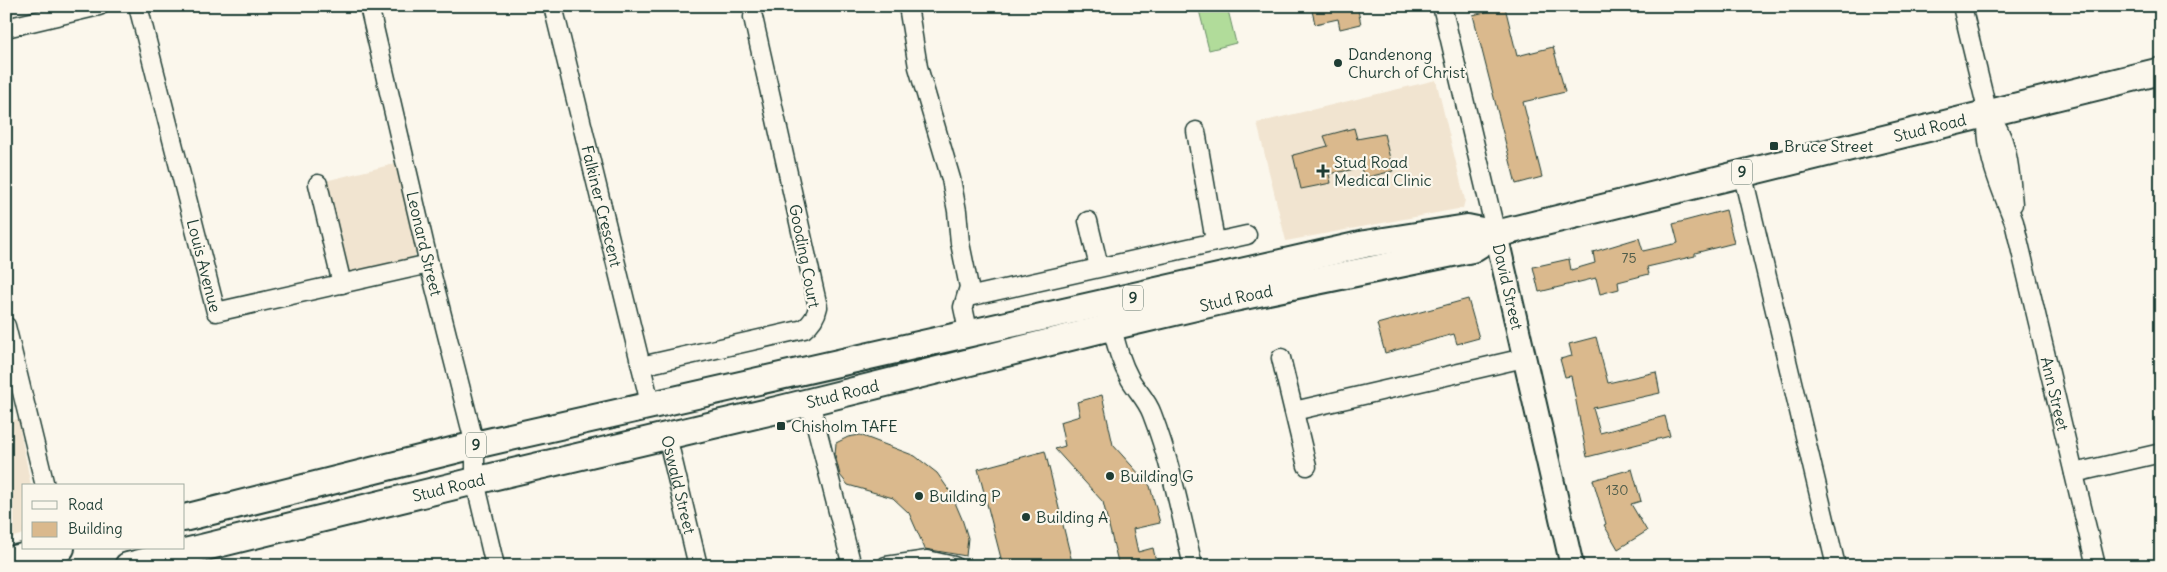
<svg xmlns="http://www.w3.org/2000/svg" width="2167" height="572" font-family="Delius,sans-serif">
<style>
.built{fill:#f1e4d0}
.green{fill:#b1dc9a;stroke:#688c67}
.building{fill:#dab98d;stroke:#1f3d34}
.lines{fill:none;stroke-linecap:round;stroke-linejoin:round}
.minor-casing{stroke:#1f3d34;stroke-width:21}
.major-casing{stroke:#1f3d34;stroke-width:26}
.highway-casing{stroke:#1f3d34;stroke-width:30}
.minor{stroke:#fbf7ec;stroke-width:18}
.major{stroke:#fbf7ec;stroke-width:22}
.highway{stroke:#fbf7ec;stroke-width:26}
.poi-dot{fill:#1f3d34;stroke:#fbf7ec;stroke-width:2}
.labels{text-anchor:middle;stroke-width:4.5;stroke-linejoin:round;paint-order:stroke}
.number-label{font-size:14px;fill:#4e5c4a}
.shield{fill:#fbf7ec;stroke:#61756b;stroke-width:1}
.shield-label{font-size:15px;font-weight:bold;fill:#1f3d34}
.poi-label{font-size:16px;fill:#1f3d34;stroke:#fbf7ec;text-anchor:start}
.street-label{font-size:16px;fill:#1f3d34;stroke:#fbf7ec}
</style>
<rect width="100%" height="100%" fill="#fbf7ec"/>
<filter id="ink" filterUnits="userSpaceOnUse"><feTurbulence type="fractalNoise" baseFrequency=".02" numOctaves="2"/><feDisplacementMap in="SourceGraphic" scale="10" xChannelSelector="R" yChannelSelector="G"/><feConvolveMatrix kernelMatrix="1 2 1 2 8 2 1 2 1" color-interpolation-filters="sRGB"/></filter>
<g filter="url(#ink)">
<path class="built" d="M1436,80L1465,200L1463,208L1286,241L1257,123Z
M398,163L417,248L415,256L409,260L336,277L313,184Z
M18,419L31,486H24V534L6,539V422Z"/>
<path class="green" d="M1198,6H1227L1236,43L1209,50Z"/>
<path class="building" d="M1311,6H1357L1361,24L1340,29L1338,19L1315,24Z
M1505,7L1517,56L1553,47L1565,92L1523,102L1542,177L1516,184L1473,15Z
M1354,128L1357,139L1384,134L1393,171L1364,178L1361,168L1329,174L1331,183L1301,189L1293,155L1328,146L1324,136Z
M1726,210L1734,243L1695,253V256L1647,267L1649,274L1618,282L1619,289L1600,294L1596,278L1539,292L1533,267L1569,259L1571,270L1595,263L1593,252L1639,238L1643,251L1678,243L1673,224Z
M1468,299L1479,338L1457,344L1454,334L1385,353L1377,324Z
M1596,337L1608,383L1656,372L1660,393L1593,408L1600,433L1665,416L1670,436L1587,457L1571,376L1565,377L1560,359L1572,356L1569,344Z
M1102,395L1113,445L1150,486L1160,523L1133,529L1138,552L1153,548L1157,566H1119L1103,502L1055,449L1065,446L1060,422L1080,416L1077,402Z
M860,435L915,456L937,473L951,493L962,519L968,538L966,556L925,549L909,513L893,498L848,485L840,475L835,455L836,443L848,437Z
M1045,451L1073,566H1003L978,469Z
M1632,469L1641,501L1631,504L1647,531L1618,549L1604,525L1606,524L1593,480Z"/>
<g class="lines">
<g class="minor-casing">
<g id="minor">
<path id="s1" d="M138,6L216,312L429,264"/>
<path id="s2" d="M369,6L429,264L475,445V481L495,566"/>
<path id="s3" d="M553,6L651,407"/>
<path d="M908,6L918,67L951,179L957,211L960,243L969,287L963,307L969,335"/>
<path d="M1442,6L1496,234"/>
<path id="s4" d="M1962,6L1988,114C1983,151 2001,188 2014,222L2096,566"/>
<path d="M6,28L99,6"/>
<path d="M1988,114C2009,138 2010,173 2013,204"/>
<path d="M1196,131L1215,241"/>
<path d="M1742,172L1836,566"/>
<path d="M318,184L342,284"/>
<path d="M1088,221L1099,267"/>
<path d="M968,297L1247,235"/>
<path d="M1109,317C1115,339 1119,359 1130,379C1137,391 1147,400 1152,414C1171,463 1181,515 1193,566"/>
<path d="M6,326L45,486"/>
<path d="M1281,358L1307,466"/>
<path d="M641,366L804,329C812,323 816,317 818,307L753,17"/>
<path d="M810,402L852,566"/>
<path d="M1294,411L1524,358"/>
<path id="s5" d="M667,436L698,566"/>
<path d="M2074,473L2161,453"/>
<path d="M886,566L927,560L954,566"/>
</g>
</g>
<g class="major-casing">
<g id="major">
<path id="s6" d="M1496,234L1572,566"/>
</g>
</g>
<g class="highway-casing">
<g id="highway">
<path d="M184,518L475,445L1365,244L1467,228L1496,234"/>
<path d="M6,561L61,548"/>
<path id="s7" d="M128,566L483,479L777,410L1111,327L1234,298L1472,249L1496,234L2161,71"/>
</g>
</g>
<use href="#minor" class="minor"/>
<use href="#major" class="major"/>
<use href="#highway" class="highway"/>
</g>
</g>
<g class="poi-dot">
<circle cx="1338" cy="63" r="5"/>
<rect x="1769" y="141" width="10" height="10" rx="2.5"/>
<path d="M1320.5 163.5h5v5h5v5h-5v5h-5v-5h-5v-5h5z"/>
<rect x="776" y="421" width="10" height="10" rx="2.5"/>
<circle cx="1110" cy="476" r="5"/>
<circle cx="919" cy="496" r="5"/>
<circle cx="1026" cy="517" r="5"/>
</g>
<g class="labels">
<g class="number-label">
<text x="1629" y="263">75</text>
<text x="1617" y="495">130</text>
</g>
<g class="shield">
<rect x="1732" y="159.5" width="20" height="25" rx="4"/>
<rect x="1123" y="285.5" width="20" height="25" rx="4"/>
<rect x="466" y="432.5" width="20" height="25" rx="4"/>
</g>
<g class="shield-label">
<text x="1742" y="177">9</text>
<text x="1133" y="303">9</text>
<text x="476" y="450">9</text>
</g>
<g class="poi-label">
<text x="1348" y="60">Dandenong<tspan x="1348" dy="18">Church of Christ</tspan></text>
<text x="1784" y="152">Bruce Street</text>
<text x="1334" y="168">Stud Road<tspan x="1334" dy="18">Medical Clinic</tspan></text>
<text x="791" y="432">Chisholm TAFE</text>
<text x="1120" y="482">Building G</text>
<text x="929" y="502">Building P</text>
<text x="1036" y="523">Building A</text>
</g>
<g class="street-label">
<text dy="6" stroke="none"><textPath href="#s7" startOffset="1856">Stud Road</textPath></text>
<text dy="6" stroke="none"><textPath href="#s3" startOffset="206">Falkiner Crescent</textPath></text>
<text dy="6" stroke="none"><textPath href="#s2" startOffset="244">Leonard Street</textPath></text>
<text transform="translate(805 256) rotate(79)" y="6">Gooding Court</text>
<text dy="6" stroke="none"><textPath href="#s1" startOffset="268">Louis Avenue</textPath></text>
<text dy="6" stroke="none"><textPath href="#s6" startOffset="54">David Street</textPath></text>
<text dy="6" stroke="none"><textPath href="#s7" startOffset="1140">Stud Road</textPath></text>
<text dy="6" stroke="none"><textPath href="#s7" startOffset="735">Stud Road</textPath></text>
<text dy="6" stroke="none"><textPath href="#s4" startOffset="400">Ann Street</textPath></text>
<text dy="6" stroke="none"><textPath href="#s5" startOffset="50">Oswald Street</textPath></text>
<text dy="6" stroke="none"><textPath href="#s7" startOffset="330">Stud Road</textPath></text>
</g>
</g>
<rect width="2167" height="572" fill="none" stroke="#fbf7ec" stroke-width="25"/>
<rect x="12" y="12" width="2142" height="547" fill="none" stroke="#1f3d34" stroke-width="2" filter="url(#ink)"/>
<rect x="22" y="484" width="162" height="65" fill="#fbf7ec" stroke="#a3ada2"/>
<rect x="32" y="501" width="25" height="8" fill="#fbf7ec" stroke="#a3ada2"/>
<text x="68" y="510" font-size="15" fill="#1f3d34">Road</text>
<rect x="32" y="522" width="25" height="15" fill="#dab98d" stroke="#a3ada2"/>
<text x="68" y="534" font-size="15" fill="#1f3d34">Building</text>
</svg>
